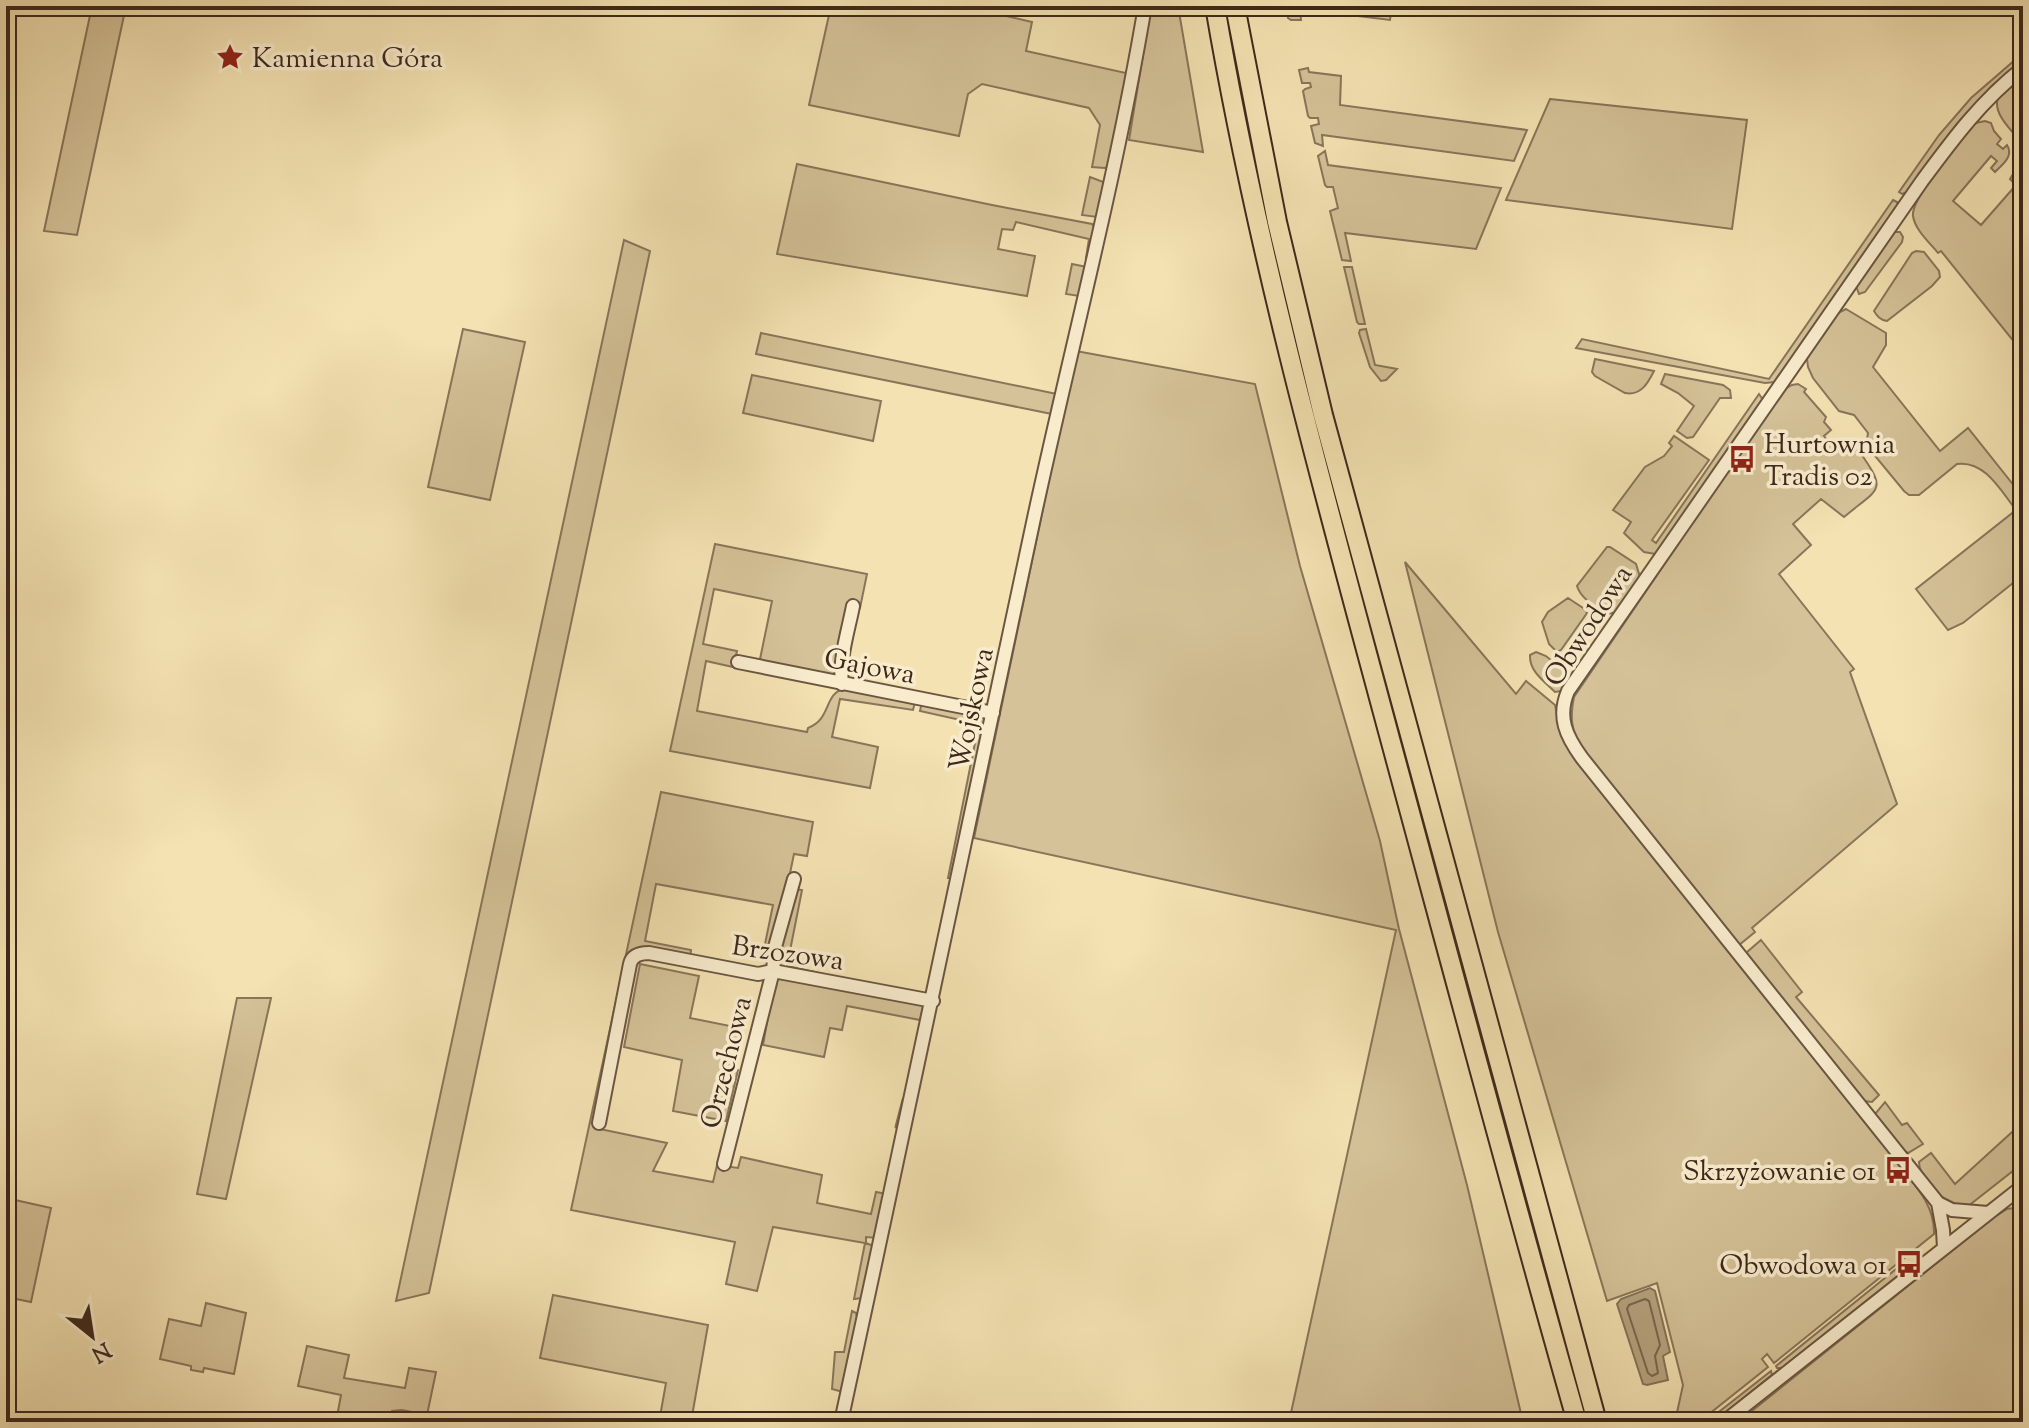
<svg xmlns="http://www.w3.org/2000/svg" width="2029" height="1428" font-family="'Sorts Mill Goudy',serif">
<style>
.green{fill:#d5c298;stroke:#89755a;stroke-width:2}
.water{fill:#b6a37f;stroke:#867257;stroke-width:2}
.lines{fill:none;stroke-linecap:round;stroke-linejoin:round}
.shore{stroke:#7a664e;stroke-width:2}
.stream{stroke:#867257;stroke-width:3}
.minor-casing{stroke:#6b5642;stroke-width:16}
.highway-casing{stroke:#3d281c;stroke-width:22}
.minor{stroke:#f8eccd;stroke-width:12}
.highway{stroke:#f4e2b2;stroke-width:18}
.labels{text-anchor:middle;stroke-width:7;stroke-linejoin:round;paint-order:stroke}
.poi-label{font-size:28px;fill:#3d281c;stroke:#f8eccd;text-anchor:start}
.street-label{font-size:28px;fill:#3d281c;stroke:#f8eccd}
</style>
<rect width="100%" height="100%" fill="#f4e2b2"/>
<filter id="stains"><feTurbulence type="fractalNoise" baseFrequency=".0025" numOctaves="4"/><feColorMatrix values="0 0 0 0 .2 0 0 0 0 .09 0 0 0 0 .02 0 0 0 .5 -.17"/></filter>
<radialGradient id="worn" r=".72"><stop offset=".6" stop-color="#630" stop-opacity="0"/><stop offset="1" stop-color="#630" stop-opacity=".3"/></radialGradient>
<path class="green" d="M92,6H126L77,235L44,231Z
M831,6H963L1032,22L1026,51L1126,73L1127,77L1109,166L1105,168L1092,167L1100,125L1089,108L982,84L968,94L959,136L809,105Z
M1151,6H1178L1203,152L1129,140Z
M1287,6H1392L1390,20L1300,9L1301,20H1291L1288,18Z
M2023,53V61L1992,86L1956,125L1907,192L1902,194L1899,192L1939,135L1971,98Z
M1308,68L1309,72L1341,76L1340,105L1527,130L1514,161L1322,135L1323,146L1315,143L1311,126L1319,124L1318,118H1310L1308,116L1303,91L1305,89L1311,87L1310,83H1302L1299,70Z
M2023,75V144C2014,133 1992,114 1998,98C2002,89 2016,81 2023,75Z
M1550,99L1747,120L1732,229L1506,200Z
M1985,121L1991,123L1994,131L2001,139L1997,144L2003,149L2007,145C2014,156 2003,164 1995,172L1991,168L1997,161L1991,156L1953,201L1981,225L2016,185L2010,179L2013,174L2023,183V353L1941,251L1938,253C1930,243 1915,230 1913,216C1910,200 1960,140 1971,124Z
M1325,151L1328,165L1501,188L1476,249L1345,233L1351,261L1342,260L1330,211L1338,208L1333,187H1327L1325,185L1318,156Z
M797,164L992,205L1092,224L1095,229L1089,258H1086L1089,239L1016,222L1013,230L1002,229L998,249L1035,256L1027,296L777,254Z
M1090,177L1106,183L1097,217L1082,215Z
M1893,200L1897,202L1898,206L1780,377L1775,382L1765,383L1576,348L1582,339L1769,379Z
M1894,232H1900L1903,237L1902,242L1865,292L1859,294L1856,286Z
M624,240L650,251L429,1293L396,1301Z
M1916,251L1924,252L1939,271L1940,277L1932,286L1887,321C1880,320 1877,316 1874,311L1912,253Z
M1072,264L1087,267L1079,296L1066,294Z
M1344,267H1352L1365,324H1359L1357,322Z
M1846,309L1886,333V345L1873,367L1940,451L1968,428L2023,497V575L1963,623L1948,630L1916,589L2016,510C2001,491 1985,460 1957,464L1919,495H1909L1904,491L1866,445L1868,433L1854,415L1839,411L1813,378L1808,367L1807,359L1812,349L1836,314Z
M463,329L525,342L490,500L428,487Z
M1366,329L1375,365L1397,369L1386,380L1381,381L1370,367L1359,333L1360,330Z
M761,333L1057,394L1052,414L756,354Z
M1076,351L1255,384L1300,566L1380,841L1399,929L1467,1185L1523,1422H1289L1396,930L974,838Z
M1595,359L1654,371C1648,383 1641,396 1625,393L1595,376L1592,372Z
M1665,374L1723,385L1730,390L1731,398H1720L1693,437L1687,438L1677,431L1694,406L1678,393L1661,384Z
M752,375L881,401L873,441L743,413Z
M1798,384L1806,389L1804,392L1826,417L1824,422L1831,430L1824,436L1830,444L1838,439L1846,450L1859,451C1888,492 1880,487 1844,517L1821,499L1793,524L1811,545L1779,574L1854,669L1850,672L1897,804L1752,928L1755,932L1739,945L1580,746C1571,728 1570,717 1574,697L1783,390L1792,385Z
M1759,394L1763,400L1659,552L1655,554L1644,552L1624,533L1631,522L1613,510L1645,467L1664,456L1672,446L1669,443L1674,436L1709,460L1652,540L1656,543Z
M715,544L867,574L860,608L851,605L835,678L759,664L772,601L714,589L703,644L737,651L733,667L706,661L697,711L807,732L808,728C832,719 823,694 845,688L915,702L913,710L840,699L832,737L878,747L870,788L670,751Z
M1607,547H1610L1636,564L1640,577L1617,612L1608,614C1596,608 1581,599 1577,586Z
M1405,562L1516,694L1526,681L1555,705L1560,730L1576,760L1901,1167C1917,1187 1935,1207 1934,1234L1774,1363L1767,1354L1762,1359L1768,1367L1699,1422H1675L1683,1385L1657,1283L1607,1301L1498,932Z
M1568,598L1583,608L1587,613L1561,650L1557,652L1549,644L1542,622L1548,612Z
M1536,652L1546,656L1568,674V682L1561,691L1555,692C1544,681 1529,671 1530,655Z
M922,702L985,718L987,726L920,711Z
M978,728L986,731L956,878H948Z
M661,792L813,822L807,856L794,854L783,907L772,943L769,945L765,944L773,905L656,884L645,941L691,950L690,958L629,957L595,1128L667,1143L653,1171L713,1182L717,1165L738,1168L741,1157L822,1175L817,1203L871,1214L876,1192L887,1194L878,1238L866,1237V1243L876,1247L862,1298L854,1299L865,1243L773,1227L757,1291L726,1284L735,1242L571,1210Z
M794,889L802,890L787,966L815,972L812,974L778,966L777,961Z
M1761,940L1802,992L1796,997L1879,1095L1872,1102L1864,1101L1746,953Z
M640,964L699,976L690,1018L740,1028L733,1068L738,1070L726,1121L673,1111L682,1060L624,1047Z
M783,977L924,1004L920,1020L847,1006L842,1030L830,1028L824,1057L763,1045L774,983L777,979Z
M237,998H271L226,1199L197,1194Z
M1885,1102L1902,1125L1907,1123L1923,1144L1908,1153L1904,1151L1875,1118V1114Z
M2023,1122V1163L1967,1207C1960,1206 1953,1205 1947,1201C1936,1193 1919,1176 1919,1162L1931,1153L1955,1184Z
M6,1198L51,1208L31,1302L6,1297Z
M2013,1208L2023,1212V1422H1738L1993,1218L2007,1209Z
M1901,1265L1905,1270L1782,1368H1777L1776,1366Z
M553,1295L708,1325L691,1422H659L666,1383L540,1358Z
M206,1303L246,1313L234,1374L204,1368L203,1372L191,1370V1366L160,1359L169,1319L201,1326Z
M852,1311L856,1313L859,1326L843,1392L832,1389L835,1352H844Z
M307,1346L349,1355L344,1378L405,1388L409,1368L436,1372L427,1415L402,1410L392,1411L389,1422H336L341,1395L298,1386Z
M1771,1371L1772,1375L1715,1422H1706Z"/>
<path class="water" d="M1650,1288L1655,1291L1670,1352L1663,1356L1668,1380L1647,1385L1643,1384L1617,1304L1621,1299Z"/>
<g class="lines">
<path class="shore" d="M1645,1299L1649,1301L1660,1345L1655,1356L1658,1373L1652,1376L1648,1373L1627,1309L1629,1305Z"/>
<path class="stream" d="M896,1127L903,1100"/>
<g class="minor-casing">
<path id="minor" d="M738,662L993,713
M842,684C839,658 848,632 853,606
M599,1123L630,964C632,955 640,953 649,953L758,974L773,971L933,1001
M724,1164L773,971L775,947L794,879
M1938,1203L1952,1210L1988,1213
M1944,1248L1943,1230L1938,1203L1582,758C1566,736 1557,717 1568,691L1922,181C1953,139 1982,100 2023,68
M841,1422C906,1121 970,820 1034,518C1071,347 1116,178 1145,6
M1724,1422L2023,1186"/>
</g>
<g class="highway-casing">
<path id="highway" d="M1215,6C1257,253 1324,493 1389,735C1451,964 1512,1194 1577,1422
M1235,6L1277,222L1323,415L1597,1422"/>
</g>
<use href="#minor" class="minor"/>
<use href="#highway" class="highway"/>
</g>
<defs>
<g id="sight-bare" transform="scale(2.16)"><path d="M0-6L1.8-2.2L6-1.7L2.9 1.2L3.7 5.4L0 3.3L-3.7 5.4L-2.9 1.2L-6-1.7L-1.8-2.2Z" fill="#8f2418" stroke="#f8eccd" stroke-width="2.5" paint-order="stroke"/></g>
<g id="bus-bare" transform="scale(2.16)"><path d="M-5-6H5V4H4V6H2V4H-2V6H-4V4H-5ZM-3.5-4V0h7V-4ZM-3.5 1.2v1.5H-2V1.2ZM2 1.2v1.5H3.5V1.2Z" fill="#8f2418" stroke="#f8eccd" stroke-width="2.5" paint-order="stroke"/></g>
</defs>
<g fill-rule="evenodd">
<use href="#sight-bare" x="230" y="57"/>
<use href="#bus-bare" x="1742" y="459"/>
<use href="#bus-bare" x="1898" y="1170"/>
<use href="#bus-bare" x="1909" y="1264"/>
</g>
<g class="labels">
<g class="poi-label">
<text x="252" y="67">Kamienna Góra</text>
<text x="1764" y="453">Hurtownia<tspan x="1764" dy="32">Tradis 02</tspan></text>
<text x="1876" y="1180" text-anchor="end">Skrzyżowanie 01</text>
<text x="1887" y="1274" text-anchor="end">Obwodowa 01</text>
</g>
<g class="street-label">
<text transform="translate(1587 625) rotate(-57)" y="10">Obwodowa</text>
<text transform="translate(870 665) rotate(11)" y="10">Gajowa</text>
<text transform="translate(970 709) rotate(-78)" y="10">Wojskowa</text>
<text transform="translate(788 952) rotate(8)" y="10">Brzozowa</text>
<text transform="translate(725 1062) rotate(-76)" y="10">Orzechowa</text>
</g>
</g>
<rect width="2029" height="1428" fill="none" stroke="#f4e2b2" stroke-width="32"/>
<rect x="8" y="8" width="2013" height="1412" fill="none" stroke="#3d281c" stroke-width="4"/>
<rect x="16" y="16" width="1997" height="1396" fill="none" stroke="#3d281c" stroke-width="2"/>
<g transform="translate(92 1336) rotate(150)" stroke="#f8eccd" stroke-width="6" paint-order="stroke">
<path d="M0-6L14 30L0 20L-14 30Z" fill="#3d281c"/>
<text y="-12" font-size="22" font-weight="bold" text-anchor="middle" fill="#3d281c">N</text>
</g>
<rect width="100%" height="100%" filter="url(#stains)"/>
<rect width="100%" height="100%" fill="url(#worn)"/>
</svg>
